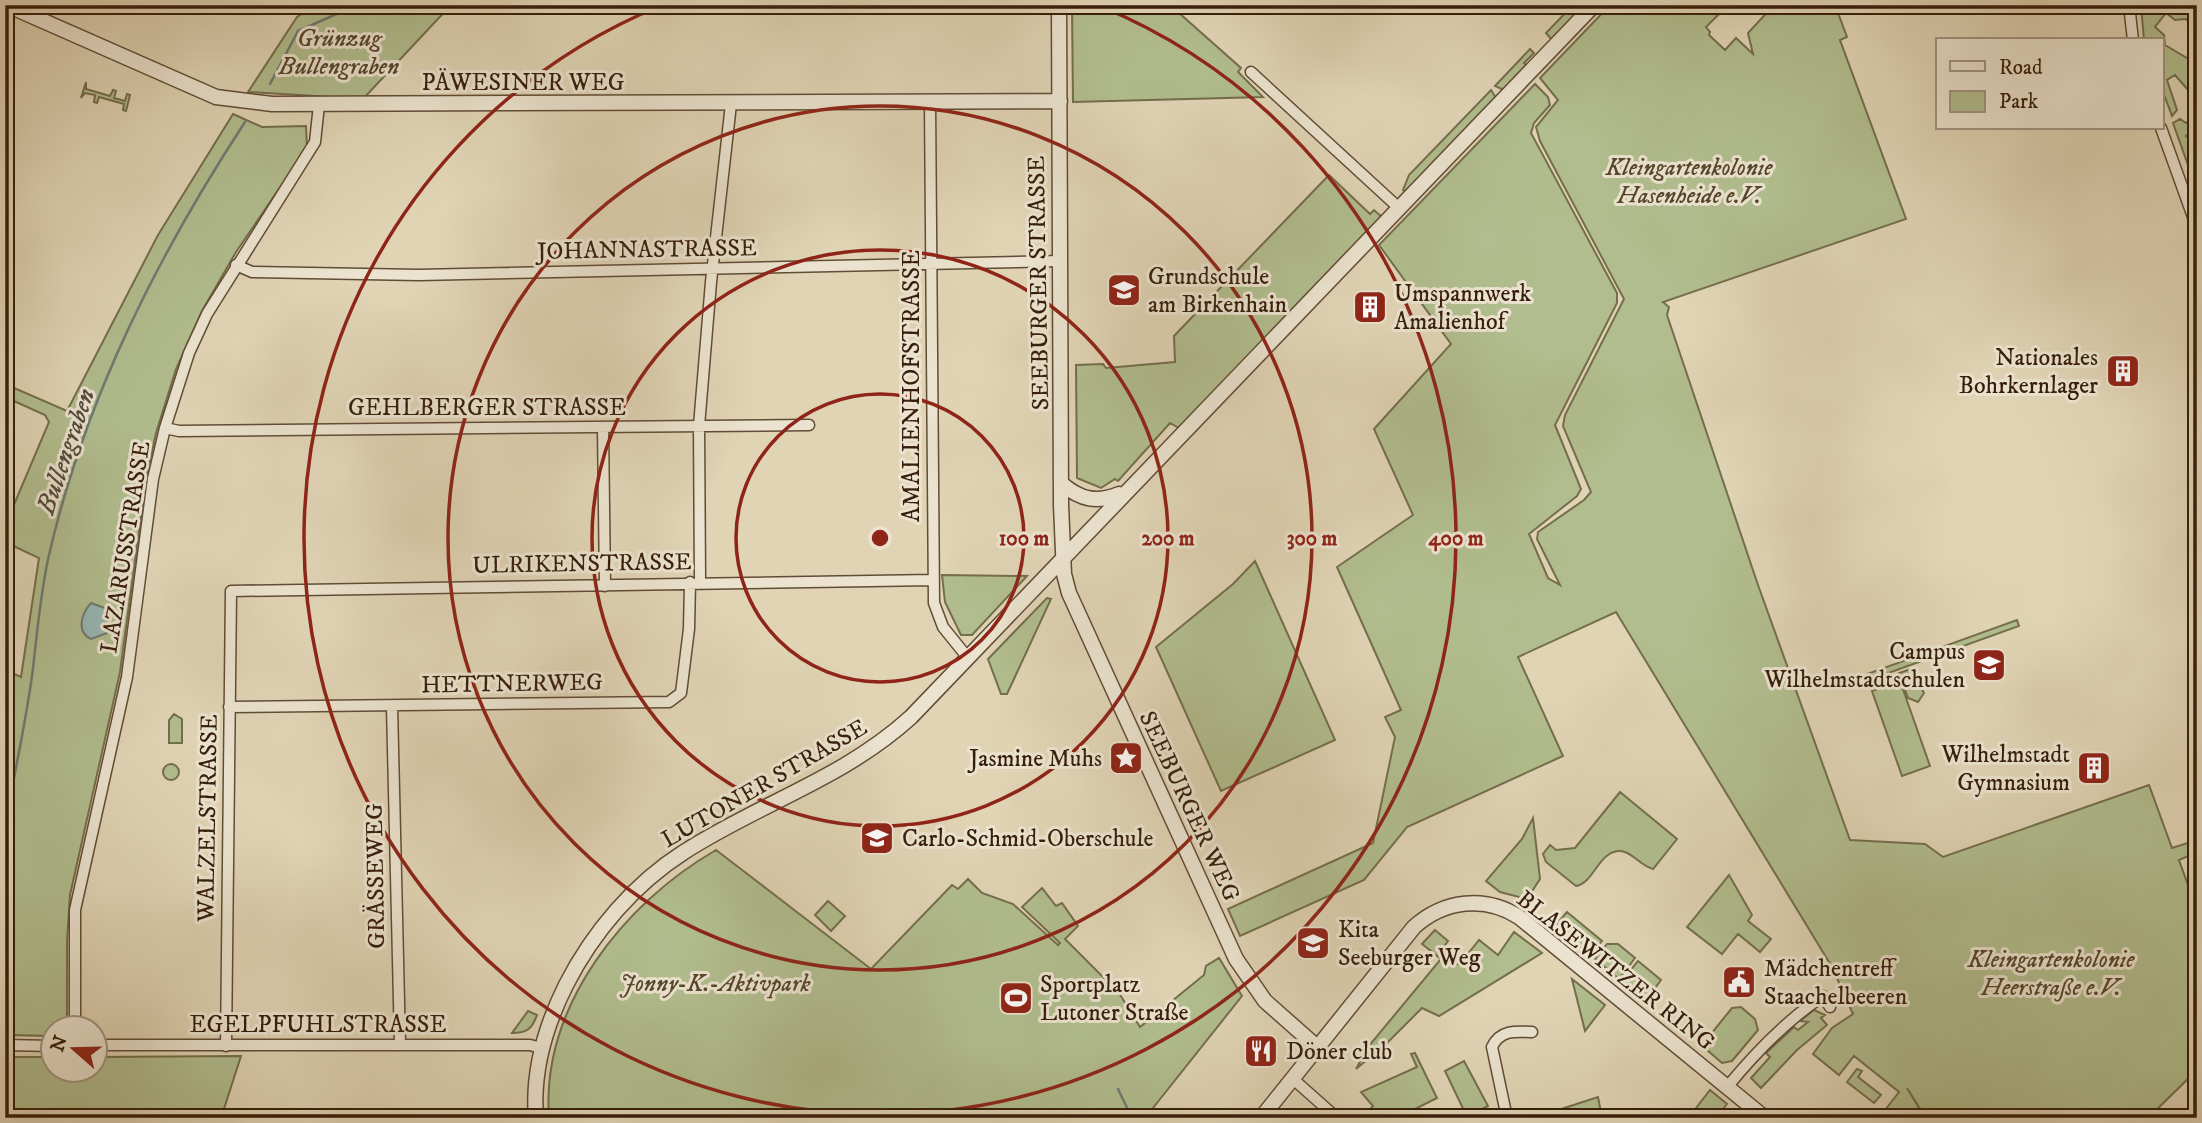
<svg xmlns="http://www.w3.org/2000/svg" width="2202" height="1123" font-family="'IM FELL DW Pica',serif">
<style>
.green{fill:#b1bd8e;stroke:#746e4c;stroke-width:2}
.water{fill:#96b7b6;stroke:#707a72;stroke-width:2}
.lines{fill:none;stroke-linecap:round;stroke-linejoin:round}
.stream{stroke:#707a72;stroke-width:2.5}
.minor-casing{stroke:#614c36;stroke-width:13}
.tertiary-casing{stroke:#614c36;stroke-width:17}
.minor{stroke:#ebe3cf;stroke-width:10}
.tertiary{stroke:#ebe3cf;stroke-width:14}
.ring{fill:none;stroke:#8f2418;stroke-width:3.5}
.labels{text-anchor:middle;stroke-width:6;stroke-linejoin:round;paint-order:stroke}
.park-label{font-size:24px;font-style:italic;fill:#56462c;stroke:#ebe3cf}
.street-label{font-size:24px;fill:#371e0b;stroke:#ebe3cf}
.poi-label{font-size:24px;fill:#371e0b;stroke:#ebe3cf;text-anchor:start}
.water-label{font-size:26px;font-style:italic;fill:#544c3e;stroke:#ebe3cf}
.centre{fill:#8f2418;stroke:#ebe3cf;stroke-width:3.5}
.ring-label{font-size:21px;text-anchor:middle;font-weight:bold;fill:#8f2418;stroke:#ebe3cf;stroke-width:6;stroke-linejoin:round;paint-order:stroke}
</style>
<rect width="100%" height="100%" fill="#e0d4b5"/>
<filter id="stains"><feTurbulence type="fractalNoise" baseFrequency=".00286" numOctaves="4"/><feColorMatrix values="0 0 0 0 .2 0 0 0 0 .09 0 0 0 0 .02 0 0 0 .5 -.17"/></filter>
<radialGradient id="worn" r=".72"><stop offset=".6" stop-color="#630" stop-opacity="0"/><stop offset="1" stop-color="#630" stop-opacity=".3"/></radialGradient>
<path class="green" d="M315,5H451L363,99L248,92L297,17Z
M1072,5H1170L1241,68L1238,72L1263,97L1073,102Z
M1573,5H1585L1552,40L1546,33Z
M1610,5H1710L1719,14L1706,27L1710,32L1709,35L1725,50L1736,38L1753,54L1748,33L1774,5H1835L1847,37L1840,40L1906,219L1663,302L1669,307L1667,315L1758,585L1850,840L1925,844L1943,857L2149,785L2172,848L2197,840V852L2179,860L2197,910V1070L2148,1118H1926L1907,1088L1925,1118H1879L1899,1092L1854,1056L1839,1075L1813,1054L1832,1028L1853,1014L1832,967L1616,612L1518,657L1563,756L1407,827L1364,880L1240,936L1228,909L1373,843L1395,737L1385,717L1401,710L1337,567L1413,515L1374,429L1451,344L1379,245L1535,84L1548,97L1550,105L1534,123L1531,133L1617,293V303L1555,425L1581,489L1577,496L1529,534L1548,578L1560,585L1537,539L1538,532L1584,500L1591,492L1563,426L1565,415L1624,299L1540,141L1536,127L1558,100L1540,78Z
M2141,5H2197V30L2186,19L2175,20L2166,13L2155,27L2164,35L2165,45L2197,64V84L2189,91L2175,75L2167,80L2177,110L2172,116L2162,89V40H2144Z
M1530,49L1534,53L1524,63L1527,66L1504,90L1495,86Z
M86,82V89L110,96L113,90L116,91L114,98L125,101L127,94L130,95L126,111L123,110L124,104L99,97L97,103L94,102L95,95L85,93L81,98Z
M1491,90L1496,98L1406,192L1403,190L1409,175Z
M2197,113V125L2186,136L2197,146L2193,157L2197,162L2189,168L2173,123L2180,119L2186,123Z
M233,114L262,127L306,126L307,148L236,252L202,311L176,369L156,433L146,480L120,672L70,895L67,941V1028H52V1036L5,1035V670L21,677L39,558L5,542V526L49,422L45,415L5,397V384L67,411L158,235Z
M1329,175L1370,214L1374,210L1382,217L1179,428L1170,423L1118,481L1115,479L1101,488L1077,478L1076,365L1103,364L1106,368L1175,362L1174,336Z
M1255,561L1335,740L1221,791L1156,647L1233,584Z
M942,575L1027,576L972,635H961L945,602Z
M1047,598L1051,599L1007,694H1001L988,659Z
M2017,620L2019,626L1869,680L1867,674Z
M1911,669L1924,693L1918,702L1908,698L1899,673Z
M1900,681L1930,766L1902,776L1872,691Z
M174,714L182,719V743H169V720Z
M163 772a8 8 0 1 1 16 0a8 8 0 1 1-16 0Z
M1620,792L1677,839L1653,869C1637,865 1627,842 1608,855C1596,863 1591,883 1576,886L1546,862L1543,854L1550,845L1556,850L1575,848Z
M1533,818L1540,879L1527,899L1500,892L1486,881L1522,839Z
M716,850L871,969L952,885L958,889L968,879L982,893L1013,904L1058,945L1060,943L1022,907L1042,888L1056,906L1062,903L1078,926L1065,939L1119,993L1140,1027L1204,975L1206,966L1219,958L1242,996L1149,1113V1118H549C541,1006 624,903 716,850Z
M1729,875L1752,915L1748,921L1771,939L1760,952L1738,934L1722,954L1687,927Z
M828,901L845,916L831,931L815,915Z
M1567,912L1602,941L1591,955L1555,926Z
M1435,930L1448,941L1440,952L1459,965L1479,940L1498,955L1514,932L1542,953L1439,1016L1422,1008L1386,1044L1356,1069L1368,1047L1441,959L1422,944Z
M1607,944H1618L1635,958L1619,979L1595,959Z
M1638,961L1661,980L1646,1000L1622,981Z
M1572,979L1605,1005L1585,1031Z
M1741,1007L1755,1019L1758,1030L1732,1061L1722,1063L1707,1050L1706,1040L1732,1008Z
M1814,1010L1825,1015L1821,1018L1827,1025L1797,1050L1761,1088L1751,1078L1770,1057L1766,1053L1794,1027L1798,1030L1808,1022L1800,1021Z
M528,1011L537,1015C532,1029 527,1033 512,1033Z
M1415,1053L1437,1098L1397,1118H1362L1373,1106L1361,1092L1417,1067L1411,1054Z
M241,1056L221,1118H5V1057H52V1070H94L95,1057Z
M1464,1061L1488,1106L1467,1117L1445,1071Z
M1857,1069L1862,1071L1858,1077L1881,1095L1874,1103L1847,1082Z
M1710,1090L1727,1104L1716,1118H1700L1693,1112Z
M1598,1097L1602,1118H1553L1552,1112Z"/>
<path class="water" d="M91,603L113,611L108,614L107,633L91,639C76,632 81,614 91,603Z"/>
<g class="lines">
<path class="stream" d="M270,84L298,31L357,5
M5,822C15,774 25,725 32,676C37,636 40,594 49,555C85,399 158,255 245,122
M1118,1089L1132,1118"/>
<g class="minor-casing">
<path id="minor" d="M2129,5L2133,40
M1251,72L1399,208
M930,103L934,603L943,627L968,658
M2161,128L2197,228
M236,265L252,272L419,275L1061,261
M165,428L179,431L809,425
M603,428L605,586
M700,582L699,426L711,282L731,104
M392,706L400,1044
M229,707L669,702L681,693L689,629L690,582
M75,1028V910L127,677L153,479L165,428L189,353L207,314L315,142L319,105
M5,1045L52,1046
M94,1045H530L541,1048
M226,1046L231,591L933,580
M1292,1078L1337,1118
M1728,1086C1756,1052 1787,1020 1823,996L1830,1007
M1507,1118L1492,1047C1500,1030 1515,1031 1532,1032"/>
</g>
<g class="tertiary-casing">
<path id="tertiary" d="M7,5L216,97L272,104L1060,101
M1059,5L1061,505L1064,574L1069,593L1236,959L1265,1001L1317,1047
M1062,484C1081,500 1097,503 1119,494
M536,1118C532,1071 545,1027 566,985C593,932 634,884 684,852C760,803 843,779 911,717L1594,5
M1261,1118L1414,927C1444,900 1485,895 1519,917L1765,1118"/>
</g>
<use href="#minor" class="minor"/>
<use href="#tertiary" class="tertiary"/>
</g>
<g class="ring">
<circle cx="880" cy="538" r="144"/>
<circle cx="880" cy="538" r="288"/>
<circle cx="880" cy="538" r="432"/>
<path d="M1100 6A576 576 0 1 1 660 6"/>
</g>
<defs>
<g id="school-square" transform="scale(1.75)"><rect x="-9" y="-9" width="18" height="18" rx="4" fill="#8f2418" stroke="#ebe3cf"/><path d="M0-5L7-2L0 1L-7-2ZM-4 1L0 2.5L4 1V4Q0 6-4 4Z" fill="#fff"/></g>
<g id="building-square" transform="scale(1.75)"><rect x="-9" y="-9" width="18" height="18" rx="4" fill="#8f2418" stroke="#ebe3cf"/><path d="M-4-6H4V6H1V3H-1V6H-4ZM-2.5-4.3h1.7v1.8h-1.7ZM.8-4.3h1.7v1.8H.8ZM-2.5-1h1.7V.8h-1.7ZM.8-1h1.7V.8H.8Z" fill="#fff"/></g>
<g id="sight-square" transform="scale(1.75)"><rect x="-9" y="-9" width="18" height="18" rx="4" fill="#8f2418" stroke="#ebe3cf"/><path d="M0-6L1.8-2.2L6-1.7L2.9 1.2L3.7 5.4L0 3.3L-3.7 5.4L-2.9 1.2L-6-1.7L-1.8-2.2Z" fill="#fff"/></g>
<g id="civic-square" transform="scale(1.75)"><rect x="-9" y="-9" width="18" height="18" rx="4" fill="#8f2418" stroke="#ebe3cf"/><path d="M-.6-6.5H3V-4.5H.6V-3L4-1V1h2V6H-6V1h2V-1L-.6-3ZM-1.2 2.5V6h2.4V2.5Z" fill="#fff"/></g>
<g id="stadium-square" transform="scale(1.75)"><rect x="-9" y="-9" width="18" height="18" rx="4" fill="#8f2418" stroke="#ebe3cf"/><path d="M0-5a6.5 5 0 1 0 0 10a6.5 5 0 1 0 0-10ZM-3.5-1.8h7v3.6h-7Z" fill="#fff"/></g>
<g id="restaurant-square" transform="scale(1.75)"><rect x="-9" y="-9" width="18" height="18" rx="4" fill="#8f2418" stroke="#ebe3cf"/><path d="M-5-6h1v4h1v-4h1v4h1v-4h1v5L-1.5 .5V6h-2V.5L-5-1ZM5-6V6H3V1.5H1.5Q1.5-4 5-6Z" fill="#fff"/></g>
</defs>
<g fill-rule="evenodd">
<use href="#school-square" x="1124" y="290"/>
<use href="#building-square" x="1370" y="307"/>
<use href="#building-square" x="2123" y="371"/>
<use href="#school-square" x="1989" y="665"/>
<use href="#sight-square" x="1126" y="758"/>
<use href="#building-square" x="2094" y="768"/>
<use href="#school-square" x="877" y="838"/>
<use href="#school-square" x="1313" y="943"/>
<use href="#civic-square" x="1739" y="982"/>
<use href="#stadium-square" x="1016" y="998"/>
<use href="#restaurant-square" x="1261" y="1051"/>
</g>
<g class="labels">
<g class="park-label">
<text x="339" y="46">Grünzug<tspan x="339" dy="28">Bullengraben</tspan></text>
<text x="1689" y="175">Kleingartenkolonie<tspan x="1689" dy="28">Hasenheide e.V.</tspan></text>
<text x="2051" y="967">Kleingartenkolonie<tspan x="2051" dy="28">Heerstraße e.V.</tspan></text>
<text x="715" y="991">Jonny-K.-Aktivpark</text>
</g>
<g class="street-label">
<text x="523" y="90">PÄWESINER WEG</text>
<text transform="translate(647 249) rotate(-1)" y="8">JOHANNASTRASSE</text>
<text transform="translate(1038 283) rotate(-91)" y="8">SEEBURGER STRASSE</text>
<text transform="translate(911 386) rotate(-90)" y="8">AMALIENHOFSTRASSE</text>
<text x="487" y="415">GEHLBERGER STRASSE</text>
<text transform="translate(125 547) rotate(-81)" y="8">LAZARUSSTRASSE</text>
<text transform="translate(582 563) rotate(-1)" y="8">ULRIKENSTRASSE</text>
<text transform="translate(512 683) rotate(-1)" y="8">HETTNERWEG</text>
<text transform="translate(764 783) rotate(-30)" y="8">LUTONER STRASSE</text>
<text transform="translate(1190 806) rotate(65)" y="8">SEEBURGER WEG</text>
<text transform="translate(207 818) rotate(-89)" y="8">WALZELSTRASSE</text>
<text transform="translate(375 876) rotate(-91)" y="8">GRÄSSEWEG</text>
<text transform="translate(1616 970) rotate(38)" y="8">BLASEWITZER RING</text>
<text x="318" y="1032">EGELPFUHLSTRASSE</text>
</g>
<g class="poi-label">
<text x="1148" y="284">Grundschule<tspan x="1148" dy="28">am Birkenhain</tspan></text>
<text x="1394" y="301">Umspannwerk<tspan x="1394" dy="28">Amalienhof</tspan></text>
<text x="2098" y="365" text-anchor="end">Nationales<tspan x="2098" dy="28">Bohrkernlager</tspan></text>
<text x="1965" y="659" text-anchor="end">Campus<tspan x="1965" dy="28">Wilhelmstadtschulen</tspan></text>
<text x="2070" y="762" text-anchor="end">Wilhelmstadt<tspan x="2070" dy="28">Gymnasium</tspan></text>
<text x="1102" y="766" text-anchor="end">Jasmine Muhs</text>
<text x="902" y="846">Carlo-Schmid-Oberschule</text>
<text x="1338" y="937">Kita<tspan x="1338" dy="28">Seeburger Weg</tspan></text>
<text x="1764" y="976">Mädchentreff<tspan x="1764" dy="28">Staachelbeeren</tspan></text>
<text x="1040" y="992">Sportplatz<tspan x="1040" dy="28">Lutoner Straße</tspan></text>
<text x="1286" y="1059">Döner club</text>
</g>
<g class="water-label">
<text transform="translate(65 451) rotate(-71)" y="9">Bullengraben</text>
</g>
</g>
<circle cx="880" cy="538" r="10" class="centre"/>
<g class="ring-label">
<text x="1024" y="545">100 m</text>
<text x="1168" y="545">200 m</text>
<text x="1312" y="545">300 m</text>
<text x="1456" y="545">400 m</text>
</g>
<rect width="2202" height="1123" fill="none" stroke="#e0d4b5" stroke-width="28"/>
<rect x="7" y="7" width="2188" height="1109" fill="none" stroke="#371e0b" stroke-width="3.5"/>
<rect x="14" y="14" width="2174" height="1095" fill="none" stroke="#371e0b" stroke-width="2"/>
<rect x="1936" y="38" width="228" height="91" fill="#ebe3cf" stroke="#a39481" stroke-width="2"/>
<rect x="1950" y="61" width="35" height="10" fill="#ebe3cf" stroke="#a39481" stroke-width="2"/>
<text x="1999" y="74" font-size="21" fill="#371e0b">Road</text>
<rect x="1950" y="91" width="35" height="21" fill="#b1bd8e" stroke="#a39481" stroke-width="2"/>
<text x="1999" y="108" font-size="21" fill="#371e0b">Park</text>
<g transform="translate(74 1049) rotate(290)"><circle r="33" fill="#ebe3cf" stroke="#a39481" stroke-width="2"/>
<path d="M0-5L12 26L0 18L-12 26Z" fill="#8f2418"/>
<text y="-10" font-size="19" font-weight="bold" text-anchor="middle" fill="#371e0b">N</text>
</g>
<rect width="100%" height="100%" filter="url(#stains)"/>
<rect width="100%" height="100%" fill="url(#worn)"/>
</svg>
